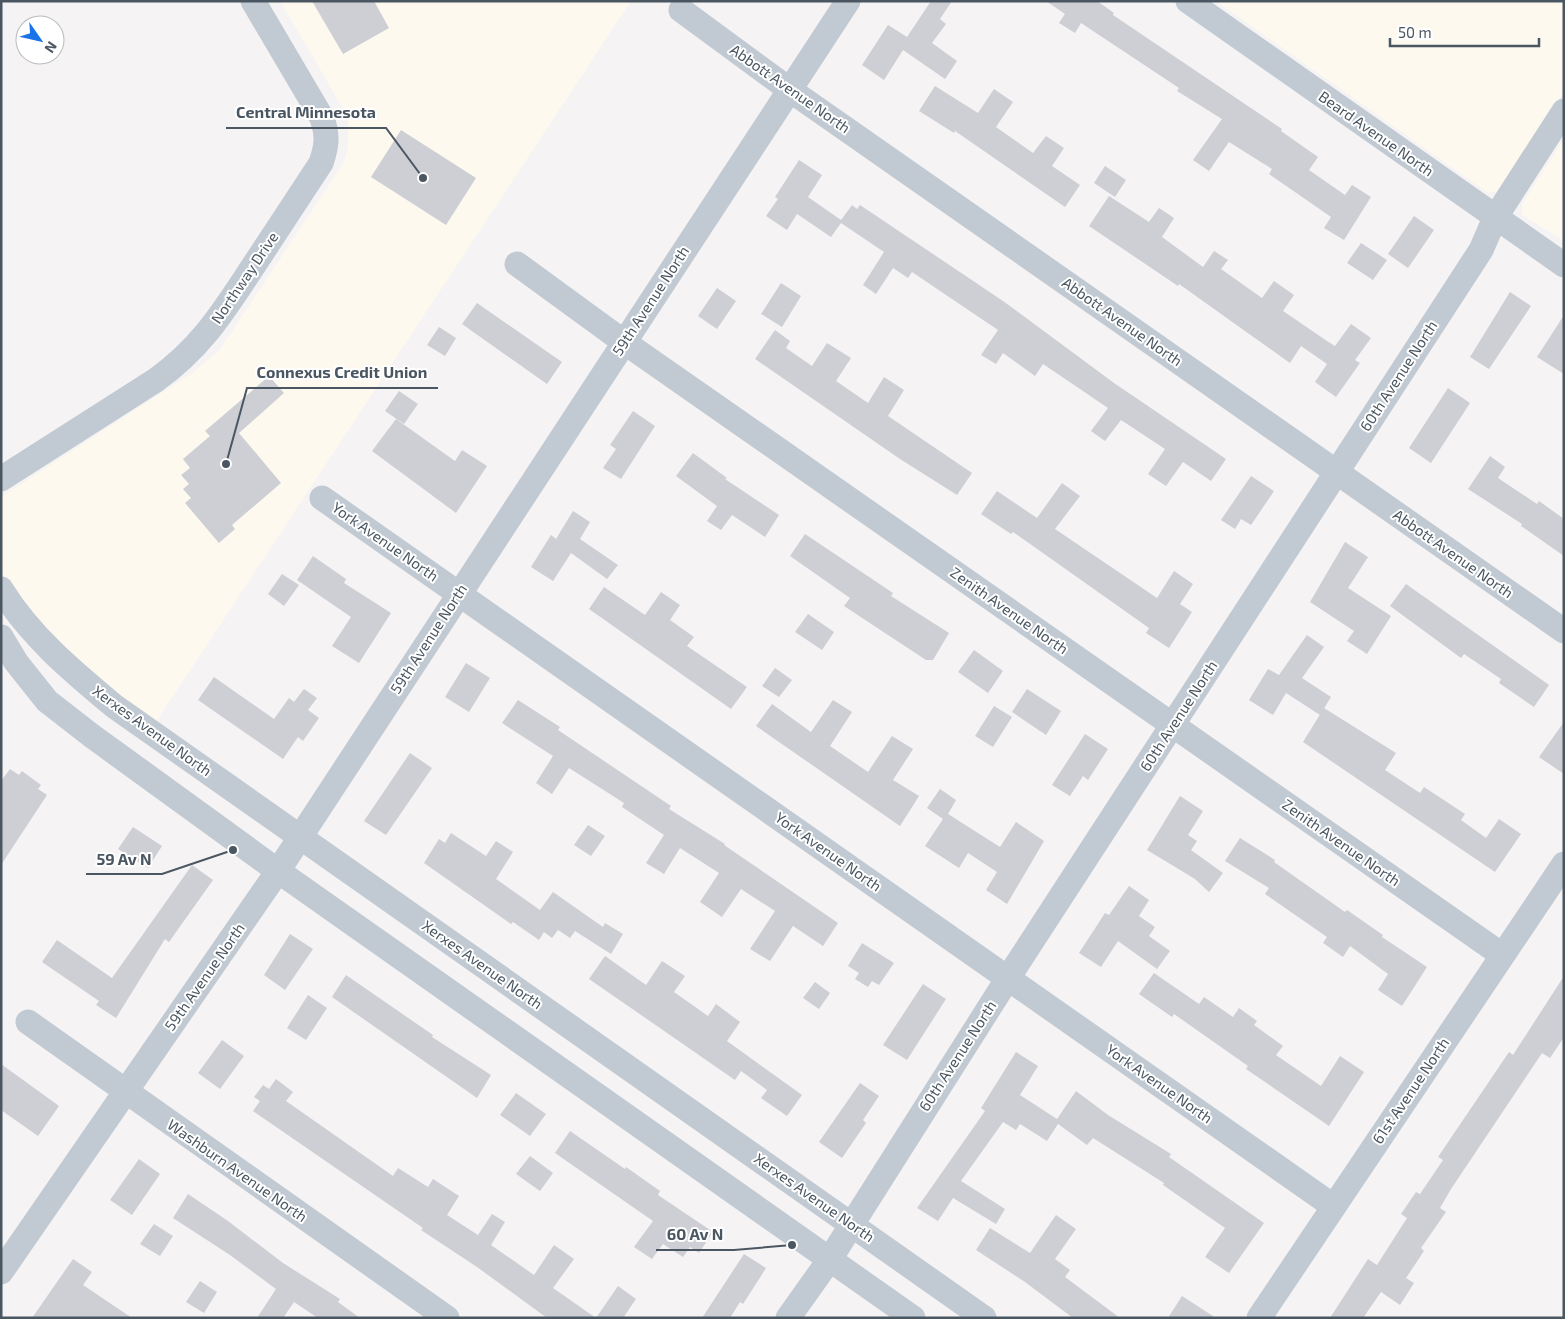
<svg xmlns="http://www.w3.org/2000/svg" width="1565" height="1319" font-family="'Exo 2',sans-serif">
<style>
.commercial{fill:#fdf9ef}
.building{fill:#cdcfd5}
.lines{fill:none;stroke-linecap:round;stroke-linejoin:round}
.minor{stroke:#c1cad2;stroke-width:25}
.labels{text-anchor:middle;stroke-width:4;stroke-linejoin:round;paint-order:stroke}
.street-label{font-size:15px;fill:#4a5661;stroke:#fff}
.leader{fill:none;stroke:#4a5661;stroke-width:2}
.callout-dot{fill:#4a5661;stroke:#fff;stroke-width:2}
.callout-label{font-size:16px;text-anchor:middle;font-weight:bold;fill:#4a5661;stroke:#fff;stroke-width:4;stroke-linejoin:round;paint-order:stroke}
</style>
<rect width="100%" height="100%" fill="#f5f3f3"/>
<path class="commercial" d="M280,1H631L154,725L88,671L45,628L1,573V497L192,373L219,351L344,162L348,147V117Z
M1216,1H1564V91L1500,191L1488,193Z
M1564,139V241L1522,215V204Z"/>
<path class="building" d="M312,1H374L389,28L343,54Z
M931,1H952L940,19L946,24L932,43L957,61L945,79L903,50L884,80L862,65L888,25L907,37Z
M1046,1H1097L1114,13L1113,15L1282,129L1281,131L1318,157L1309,170L1345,195L1352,185L1371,197L1344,240L1324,228L1331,217L1269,174L1272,169L1229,142L1209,171L1193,160L1222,119L1177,91L1179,88L1081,23L1075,33L1059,23L1065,14Z
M935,86L978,113L994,89L1013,102L996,127L1033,153L1046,136L1064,148L1052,166L1080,185L1065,207L955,131L954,133L919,111Z
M401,130L476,178L446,225L371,177Z
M799,160L822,175L808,197L841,220L852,205L857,209L860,205L1003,301L1114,383L1226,459L1211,481L1183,462L1166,486L1148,474L1165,449L1121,420L1105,441L1091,431L1108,408L1043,364L1035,376L1003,353L996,364L981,355L998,330L912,272L908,278L893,268L876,294L863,285L884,252L841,223L831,237L797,214L787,230L766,216L778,199L775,197Z
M1105,166L1126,180L1115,197L1094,183Z
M1109,196L1149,222L1159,208L1174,218L1162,237L1203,267L1214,251L1228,260L1221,269L1262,298L1274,281L1294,295L1283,311L1327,341L1335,346L1351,324L1371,338L1355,360L1360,363L1336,397L1315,382L1327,364L1301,346L1290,363L1179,284L1178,286L1089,226Z
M1414,216L1434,230L1408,268L1388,254Z
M1361,243L1387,260L1373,280L1347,263Z
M781,283L801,296L782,327L761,314Z
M717,288L736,301L717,329L698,316Z
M1510,292L1531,306L1489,369L1470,357Z
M477,303L562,362L547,384L462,324Z
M1564,315V374L1537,357Z
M439,327L456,338L445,356L427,345Z
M775,330L790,341L786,348L812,366L827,343L851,358L836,381L868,403L884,377L904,390L888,416L972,473L957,495L900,459L755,359Z
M269,376L284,393L239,433L281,483L232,525L235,529L219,543L185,503L191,498L183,489L189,484L181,475L190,468L183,459L210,436L205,431Z
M1448,388L1470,403L1431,463L1409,448Z
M399,391L418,404L404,424L385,411Z
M633,411L655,426L621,479L603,468L616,449L610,445Z
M396,419L455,461L462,450L487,466L456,513L372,451Z
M693,453L727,478L725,479L779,515L765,537L732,515L721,530L707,521L717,506L676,476Z
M1490,456L1505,467L1498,478L1537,504L1539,501L1564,519V556L1521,526L1522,524L1468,489Z
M1251,476L1274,491L1251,525L1241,519L1235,529L1221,520Z
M1062,483L1080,496L1055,529L1157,598L1174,571L1193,584L1180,604L1192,612L1169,648L1146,633L1149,628L1013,532L1011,534L981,514L997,491L1037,518Z
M573,511L590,522L580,539L618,565L607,579L571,553L553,581L531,567L551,535L556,539Z
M805,534L893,593L891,596L949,633L933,660H926L844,606L850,598L790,556Z
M1345,542L1368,557L1348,588L1391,616L1367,654L1347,641L1354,631L1310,602Z
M313,556L346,579L344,583L391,613L359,663L332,646L351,617L297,580Z
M282,574L299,585L284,606L268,594Z
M1406,584L1549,685L1534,707L1499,683L1501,679L1464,654L1461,658L1390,606Z
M604,587L645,615L661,592L680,605L670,620L694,637L687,646L747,687L731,709L589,609Z
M808,614L834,632L822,650L795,632Z
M1307,635L1324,647L1302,678L1331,697L1320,715L1286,693L1273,715L1249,700L1268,669L1279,675Z
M974,650L1003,671L988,693L958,672Z
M466,663L490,678L469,712L445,697Z
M775,668L792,680L779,697L762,686Z
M214,677L274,719L289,698L294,702L304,689L317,698L308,710L319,718L303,741L298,737L283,759L198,700Z
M1027,689L1061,711L1046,735L1012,712Z
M518,700L560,727L558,730L671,806L669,809L725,844L724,845L838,923L823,946L793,926L770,961L750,949L775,911L741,889L722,917L700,902L719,873L680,848L664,874L646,863L664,835L622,807L624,803L569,768L552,794L536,783L553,756L502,723Z
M833,700L852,712L830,746L868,772L892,736L913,749L893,780L919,796L900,826L756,726L772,704L811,732Z
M994,706L1012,717L993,747L975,736Z
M1324,708L1396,753L1385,770L1420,793L1424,787L1465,814L1461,820L1486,838L1499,819L1521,834L1495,872L1303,742Z
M1564,722V774L1539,757Z
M1085,734L1108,749L1088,780L1083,776L1070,796L1052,785Z
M410,753L432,768L386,835L364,821Z
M10,769L19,775L22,771L41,785L38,789L47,795L1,865V781Z
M940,789L956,800L948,814L1000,847L1016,822L1044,841L1007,904L986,890L997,872L968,853L959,868L925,846L943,819L927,808Z
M1180,796L1203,811L1188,835L1197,841L1191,850L1223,873L1209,892L1195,879L1147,850Z
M588,825L605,836L591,856L574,845Z
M133,827L162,846L148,868L118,849Z
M451,833L486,856L496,841L513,852L496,879L540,910L553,892L603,927L605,923L623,934L611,954L575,931L570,938L558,930L552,938L544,932L539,940L513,922L511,924L424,863L439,839L445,843Z
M1240,838L1275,860L1274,862L1345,912L1347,910L1383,935L1382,937L1427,967L1402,1006L1378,990L1388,974L1350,946L1343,957L1323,943L1327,937L1265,894L1269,888L1225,861Z
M192,865L213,880L169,942L165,939L116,1018L96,1005L99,1001L42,962L57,940L112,978Z
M1129,886L1149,900L1139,916L1155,927L1149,936L1170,951L1157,969L1118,941L1101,967L1079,953L1105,913L1109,915Z
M290,934L313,949L285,990L264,975Z
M862,943L894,963L879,985L872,981L868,987L855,979L859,973L848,966Z
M605,956L646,985L662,961L685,976L674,992L708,1016L716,1004L740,1022L727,1041L802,1095L787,1116L761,1098L767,1090L741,1071L735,1080L589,979Z
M1154,973L1199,1004L1204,997L1233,1017L1239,1008L1257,1021L1254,1025L1283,1046L1276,1055L1321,1086L1340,1056L1364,1072L1329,1126L1246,1069L1248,1066L1174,1014L1172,1017L1139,994Z
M346,975L433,1035L432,1037L491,1075L477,1098L332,997Z
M1564,976V1037L1550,1058L1542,1053L1451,1189L1440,1208L1446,1212L1421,1248L1424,1251L1406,1278L1414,1283L1400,1305L1381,1292L1363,1318H1330L1368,1259L1377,1265L1407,1218L1401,1214L1416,1192L1420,1194L1443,1160L1438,1157L1509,1052L1513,1055Z
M815,982L830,993L819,1009L803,998Z
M923,984L946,999L907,1060L883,1045Z
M308,995L327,1008L306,1040L287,1028Z
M222,1040L244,1056L220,1089L198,1073Z
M1016,1052L1038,1066L1020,1095L1057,1119L1076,1091L1108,1115L1171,1154L1169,1157L1264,1223L1229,1273L1205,1257L1225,1228L1163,1185L1164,1183L1093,1138L1087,1145L1058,1124L1047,1141L1020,1124L1016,1130L1003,1122L961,1181L1005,1209L996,1224L953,1198L938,1221L917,1208L985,1111L981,1108Z
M1,1064L59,1106L38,1136L1,1110Z
M276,1079L293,1092L286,1101L393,1176L398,1168L428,1187L433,1179L459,1196L447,1215L478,1235L492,1214L505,1222L491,1245L534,1275L554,1245L574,1259L553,1288L596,1318L618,1286L636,1299L623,1318H547L477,1267L421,1230L423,1228L253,1111L260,1101L254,1097L263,1085L269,1089Z
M860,1083L879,1096L863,1120L866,1123L842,1158L819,1142Z
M516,1093L546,1114L530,1136L500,1115Z
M570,1131L625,1169L626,1167L660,1191L658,1195L713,1232L699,1253L690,1247L683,1257L663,1244L652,1259L634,1247L653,1221L555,1153Z
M530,1156L553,1173L540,1191L516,1174Z
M139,1159L160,1174L132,1215L110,1200Z
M188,1194L228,1221L283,1263L340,1299L338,1302L360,1318H318L294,1302L283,1318H257L276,1289L230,1255L173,1218Z
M1056,1215L1076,1229L1055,1259L1070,1270L1065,1277L1120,1318H1073L1025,1282L976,1250L990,1228L1030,1253Z
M154,1224L173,1236L160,1256L140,1244Z
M744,1254L766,1268L743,1304L740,1302L730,1318H702Z
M73,1259L92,1272L83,1285L132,1318H32Z
M200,1281L217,1292L204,1313L186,1302Z
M1182,1296L1216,1318H1168Z"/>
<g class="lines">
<path class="minor" d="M1188,1L1564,265
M681,10L790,90L1564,631
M517,264L624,342L1502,955
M1,479L156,380C204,345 224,310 256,262C278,229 299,196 321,163C327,146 328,135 322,118L253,1
M322,498L1333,1206
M1,589C30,636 72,671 114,706L984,1318
M1,637L16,662L47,701L92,736L278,871L913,1318
M28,1022L447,1318
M1,1272L278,871L848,1
M788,1318L830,1259L1008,978L1481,250L1495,218L1564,111
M1259,1318L1564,864"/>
</g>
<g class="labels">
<g class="street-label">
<text transform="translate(790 89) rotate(35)" y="5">Abbott Avenue North</text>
<text transform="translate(1376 134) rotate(35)" y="5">Beard Avenue North</text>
<text transform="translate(245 278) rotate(-56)" y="5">Northway Drive</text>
<text transform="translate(651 301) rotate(-57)" y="5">59th Avenue North</text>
<text transform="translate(1122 322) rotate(35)" y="5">Abbott Avenue North</text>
<text transform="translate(1399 376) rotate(-57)" y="5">60th Avenue North</text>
<text transform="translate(385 542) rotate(35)" y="5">York Avenue North</text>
<text transform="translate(1453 554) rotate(35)" y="5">Abbott Avenue North</text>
<text transform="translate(1009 611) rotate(35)" y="5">Zenith Avenue North</text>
<text transform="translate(429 639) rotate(-57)" y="5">59th Avenue North</text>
<text transform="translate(1179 716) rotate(-57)" y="5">60th Avenue North</text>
<text transform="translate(152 731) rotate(36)" y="5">Xerxes Avenue North</text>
<text transform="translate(1341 843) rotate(35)" y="5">Zenith Avenue North</text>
<text transform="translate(828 852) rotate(35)" y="5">York Avenue North</text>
<text transform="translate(482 965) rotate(35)" y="5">Xerxes Avenue North</text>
<text transform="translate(205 977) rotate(-55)" y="5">59th Avenue North</text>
<text transform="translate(958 1056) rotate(-57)" y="5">60th Avenue North</text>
<text transform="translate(1159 1084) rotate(35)" y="5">York Avenue North</text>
<text transform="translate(1411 1091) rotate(-56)" y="5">61st Avenue North</text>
<text transform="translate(237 1171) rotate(35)" y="5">Washburn Avenue North</text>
<text transform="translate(814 1198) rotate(35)" y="5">Xerxes Avenue North</text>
</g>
</g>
<path class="leader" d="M423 178L386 128H226M226 464L247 388H438M233 850L162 874H86M792 1245L734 1250H656"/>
<g class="callout-dot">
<circle cx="423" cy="178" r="5"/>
<circle cx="226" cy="464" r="5"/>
<circle cx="233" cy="850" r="5"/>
<circle cx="792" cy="1245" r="5"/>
</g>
<g class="callout-label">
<text x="306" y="118">Central Minnesota</text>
<text x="342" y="378">Connexus Credit Union</text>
<text x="124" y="865">59 Av N</text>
<text x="695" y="1240">60 Av N</text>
</g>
<rect width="1565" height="1319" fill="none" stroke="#4a5661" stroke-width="5"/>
<g transform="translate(40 40) rotate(124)"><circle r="24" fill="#ffffff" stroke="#b7bbc0"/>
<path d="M0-4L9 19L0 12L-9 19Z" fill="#1a73e8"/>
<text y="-8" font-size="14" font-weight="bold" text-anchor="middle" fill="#4a5661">N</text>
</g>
<path d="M1390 38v8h149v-8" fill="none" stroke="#4a5661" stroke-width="2.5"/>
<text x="1398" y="38" font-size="15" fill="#4a5661" stroke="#ffffff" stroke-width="4" paint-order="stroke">50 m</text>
</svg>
